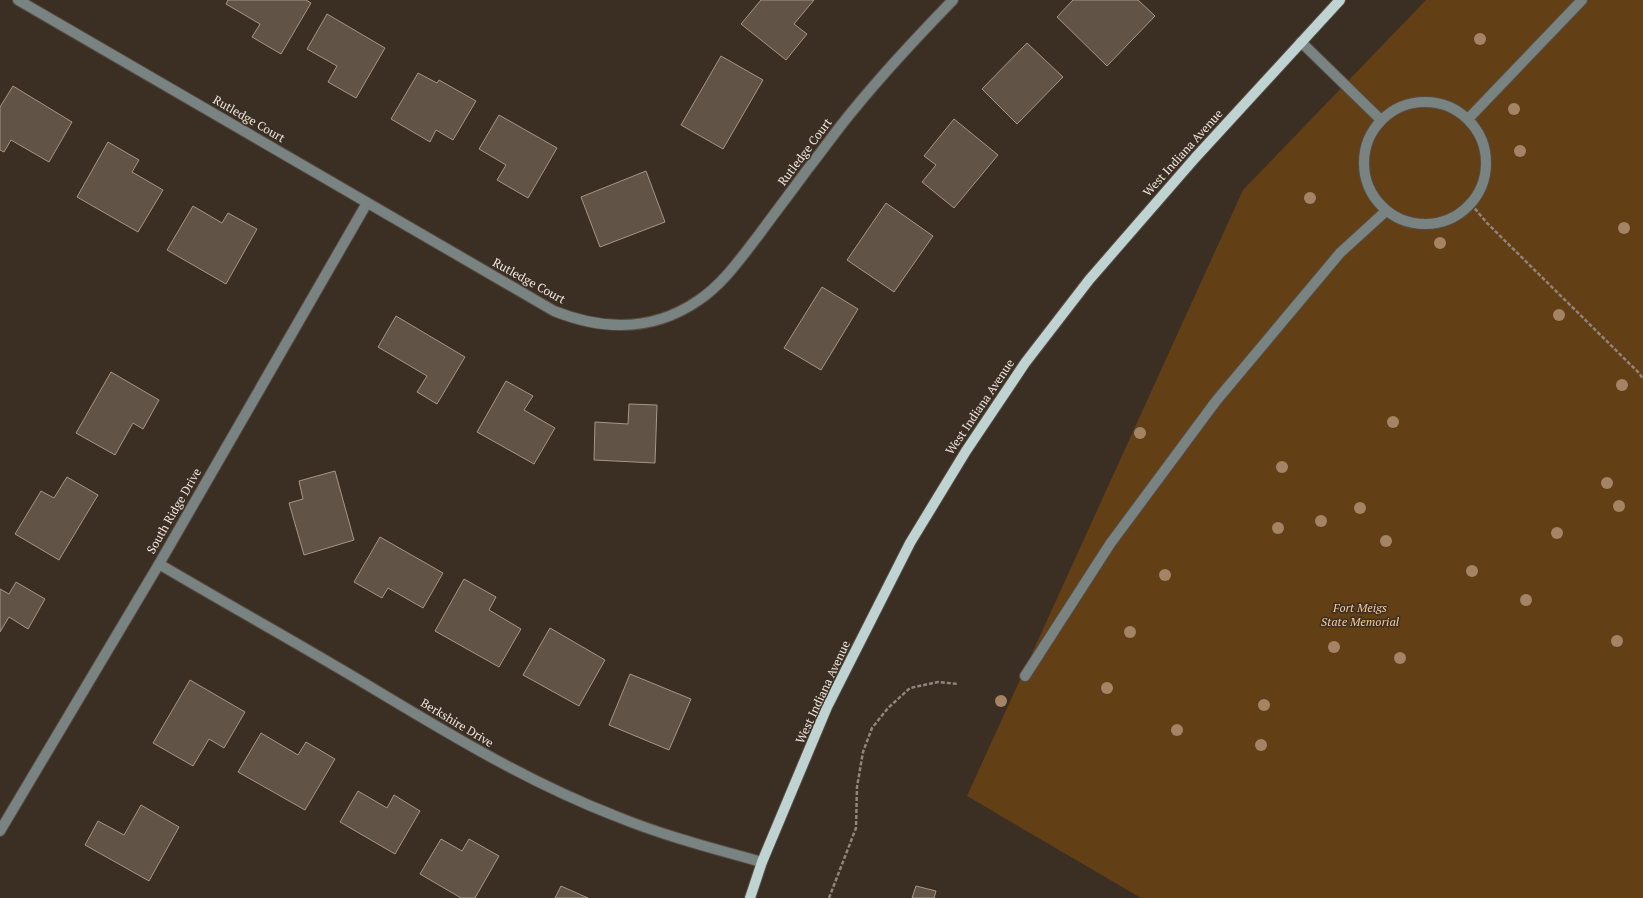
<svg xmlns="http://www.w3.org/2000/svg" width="1643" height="898" font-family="'PT Serif',serif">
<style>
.green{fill:#633f16}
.building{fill:#615346;stroke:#a59688}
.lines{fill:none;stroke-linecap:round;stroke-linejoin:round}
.minor-casing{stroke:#584c41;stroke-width:12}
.major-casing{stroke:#584c41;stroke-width:12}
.path{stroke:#8f857b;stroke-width:2.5;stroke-dasharray:4 2;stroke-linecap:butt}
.minor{stroke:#798382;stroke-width:10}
.major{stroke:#bfd4d2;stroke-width:10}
.tree{fill:#a48464}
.labels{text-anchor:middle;stroke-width:3;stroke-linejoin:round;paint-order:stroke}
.street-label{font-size:12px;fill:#efe6df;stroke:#3b2f23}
.park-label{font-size:12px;font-style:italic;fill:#f9c999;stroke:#3b2f23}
</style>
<rect width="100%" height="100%" fill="#3b2f23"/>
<path class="green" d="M1426,0H1643V898H1141L967,796L1243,190Z"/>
<path class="building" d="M228,0H306L311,3L281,54L252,37L260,24L226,4Z
M761,0H814L794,24L807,34L786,60L741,24Z
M1073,0H1138L1155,16L1107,66L1057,17Z
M327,14L385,48L356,98L328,82L337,66L307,49Z
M1027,43L1063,77L1017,124L982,89Z
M721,56L763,80L723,149L681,125Z
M418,73L437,83L439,80L476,101L453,140L436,130L430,142L391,119Z
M13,86L72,122L49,162L11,140L4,152L0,150V107Z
M499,115L557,148L528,198L497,180L506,165L479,149Z
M954,119L998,155L954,208L922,182L936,165L924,156Z
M108,142L139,160L132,172L163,190L138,232L77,197Z
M646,171L665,222L600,247L581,197Z
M886,203L933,236L894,292L847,260Z
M193,206L222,223L228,213L257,229L226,284L167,250Z
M822,287L858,309L821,370L784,348Z
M396,316L465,357L437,404L417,392L427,376L378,347Z
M111,372L159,400L143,429L133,423L115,455L76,433Z
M506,381L533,396L524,410L555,428L534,464L477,432Z
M629,404L657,405L655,463L594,460L595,422L628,424Z
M335,471L354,540L304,555L289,503L303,499L299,481Z
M67,477L98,495L59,560L15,534L41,491L54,498Z
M380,537L443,573L423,608L388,588L382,598L354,582Z
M464,579L496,597L489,610L521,629L499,667L435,631Z
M16,582L45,599L28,629L9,617L0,632V589L9,594Z
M550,628L605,660L579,706L523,675Z
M630,674L691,699L669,750L609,725Z
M190,680L245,712L224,748L209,739L193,766L153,743Z
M261,733L298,755L306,742L335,759L305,810L238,772Z
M358,791L387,808L394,795L420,811L395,854L340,822Z
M141,805L179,827L149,881L85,845L98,821L124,835Z
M441,839L462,851L469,839L499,856L475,898H461L420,874Z
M561,886L588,898H555Z
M916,886L936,891L934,898H912Z"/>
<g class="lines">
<g class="minor-casing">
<path id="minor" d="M18,0L554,311C604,331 653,332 699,300C723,284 740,259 758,236C774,214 791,192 807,170C823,150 838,128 855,108C886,70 919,35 953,0
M1301,42L1381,120
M1364 163a61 61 0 1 1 122 0a61 61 0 1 1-122 0Z
M1469,118L1582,0
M159,564C225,603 292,640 359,680C441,729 523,780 613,815C661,835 711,848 762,862
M1025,676L1110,544L1216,401L1340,253L1386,211
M0,831L159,564L367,203"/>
</g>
<g class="major-casing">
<path id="major" d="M750,898L762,862L827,707L910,543L966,451L1025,363L1089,280L1195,158L1340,0"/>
</g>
<path class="path" d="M1471,204L1487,223L1639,373L1643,379
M829,898L856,828L857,787L863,752L872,728L888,708L910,688L938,682L958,684"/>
<use href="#minor" class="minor"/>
<use href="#major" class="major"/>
</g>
<g class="tree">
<circle cx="1480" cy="39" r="6"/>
<circle cx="1514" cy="109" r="6"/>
<circle cx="1520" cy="151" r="6"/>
<circle cx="1310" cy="198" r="6"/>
<circle cx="1624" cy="228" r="6"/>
<circle cx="1440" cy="243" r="6"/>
<circle cx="1559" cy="315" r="6"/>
<circle cx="1622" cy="385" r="6"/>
<circle cx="1393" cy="422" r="6"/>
<circle cx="1140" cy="433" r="6"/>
<circle cx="1282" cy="467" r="6"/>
<circle cx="1607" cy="483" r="6"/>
<circle cx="1619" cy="506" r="6"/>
<circle cx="1360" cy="508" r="6"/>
<circle cx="1321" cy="521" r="6"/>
<circle cx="1278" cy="528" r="6"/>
<circle cx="1557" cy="533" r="6"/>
<circle cx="1386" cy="541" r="6"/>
<circle cx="1472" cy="571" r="6"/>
<circle cx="1165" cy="575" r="6"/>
<circle cx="1526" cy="600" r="6"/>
<circle cx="1130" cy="632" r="6"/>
<circle cx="1617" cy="641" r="6"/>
<circle cx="1334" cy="647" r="6"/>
<circle cx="1400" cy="658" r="6"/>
<circle cx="1107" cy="688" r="6"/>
<circle cx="1001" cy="701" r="6"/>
<circle cx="1264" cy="705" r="6"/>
<circle cx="1177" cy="730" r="6"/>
<circle cx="1261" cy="745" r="6"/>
</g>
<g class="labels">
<g class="street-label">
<text transform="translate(249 119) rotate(30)" y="4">Rutledge Court</text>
<text transform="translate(805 152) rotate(-53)" y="4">Rutledge Court</text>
<text transform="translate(1183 153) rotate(-48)" y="4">West Indiana Avenue</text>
<text transform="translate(529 281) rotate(29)" y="4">Rutledge Court</text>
<text transform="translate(980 407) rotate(-56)" y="4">West Indiana Avenue</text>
<text transform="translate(174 511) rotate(-60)" y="4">South Ridge Drive</text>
<text transform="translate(823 692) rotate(-65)" y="4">West Indiana Avenue</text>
<text transform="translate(457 723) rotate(31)" y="4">Berkshire Drive</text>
</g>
<g class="park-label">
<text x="1360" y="612">Fort Meigs<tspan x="1360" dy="14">State Memorial</tspan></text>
</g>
</g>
</svg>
